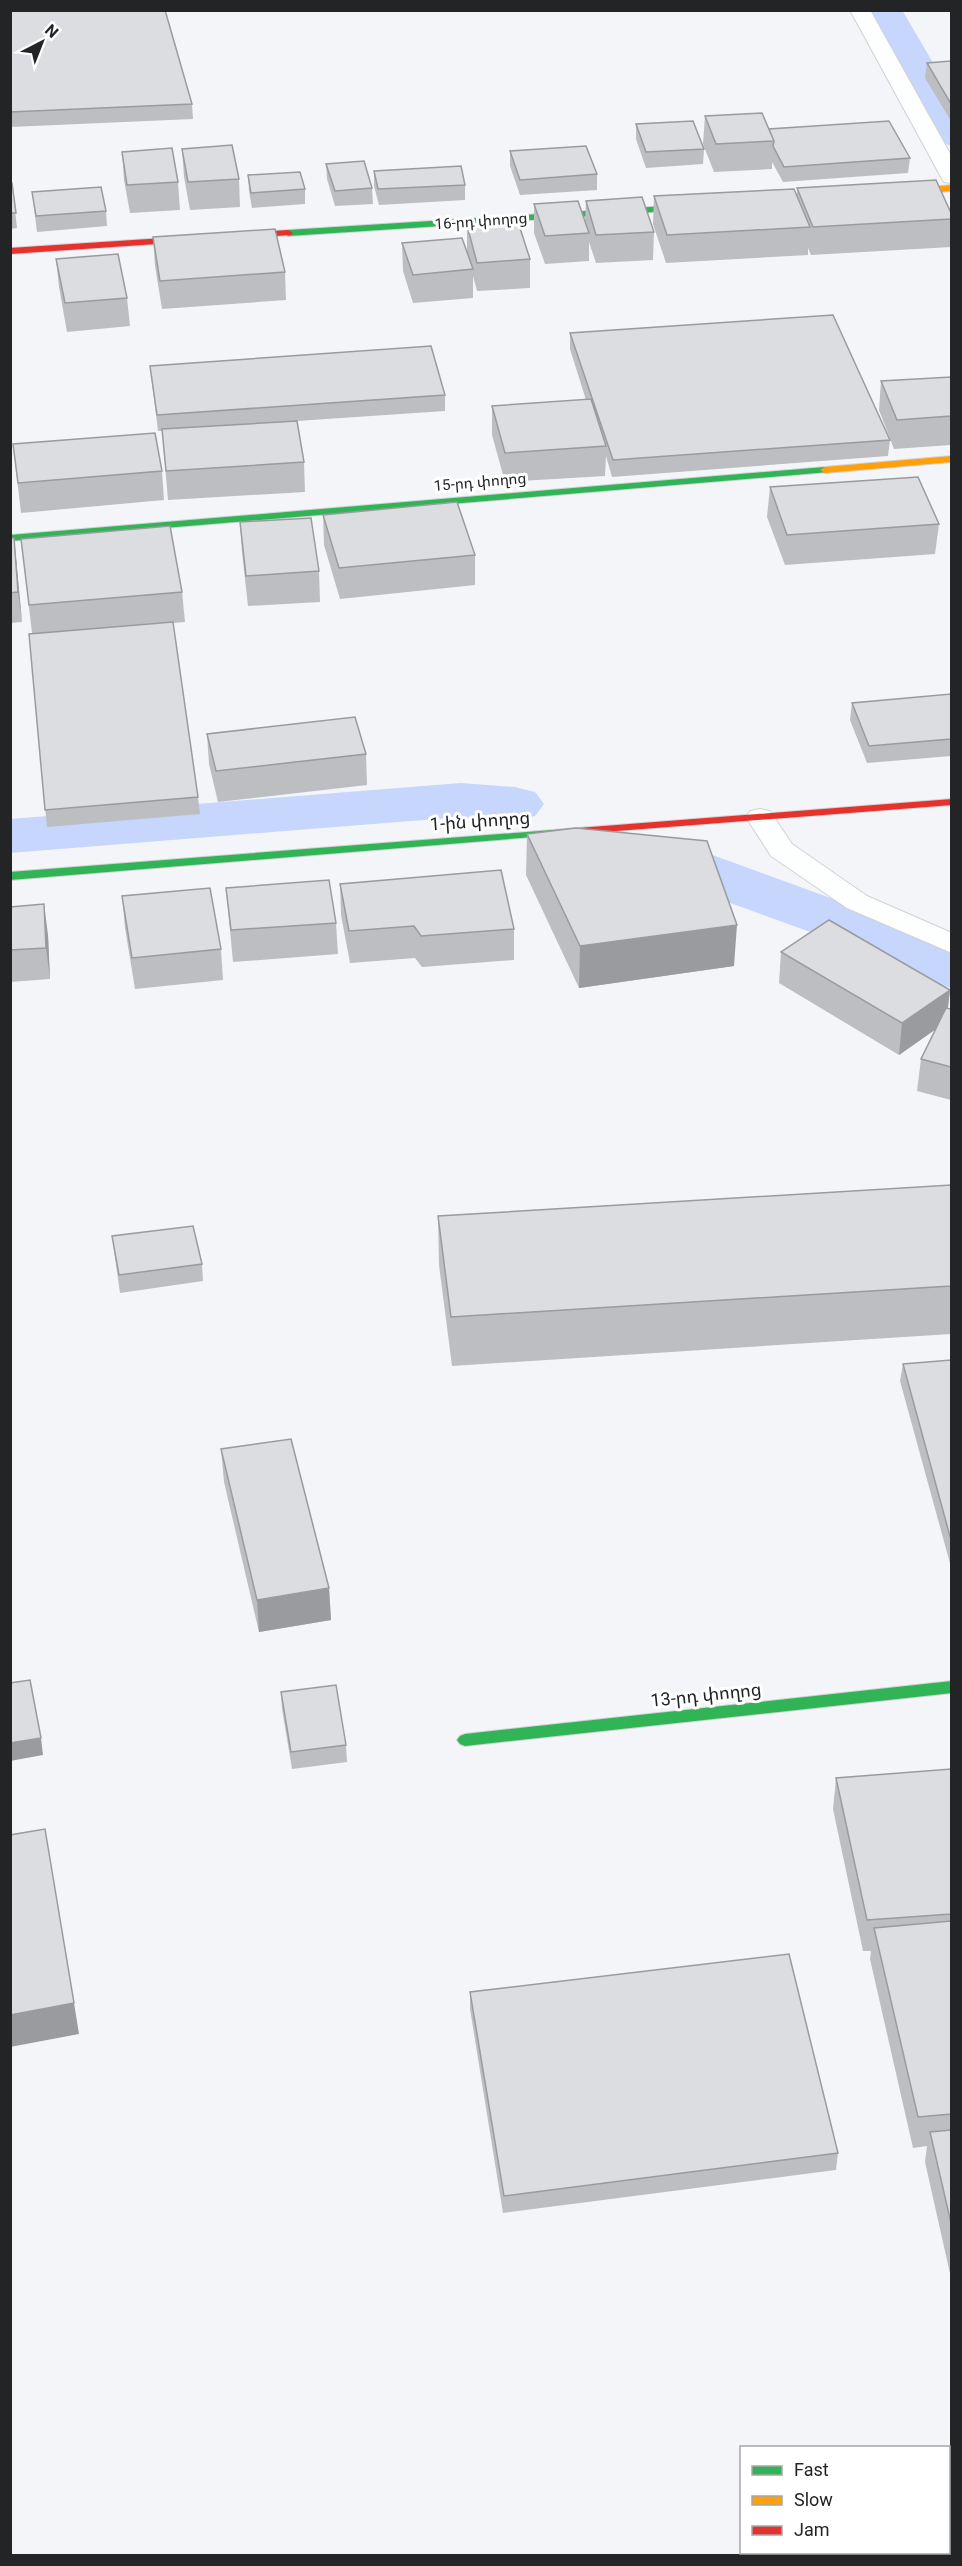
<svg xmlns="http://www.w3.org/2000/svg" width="962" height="2566" font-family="Roboto,'Noto Sans Armenian',sans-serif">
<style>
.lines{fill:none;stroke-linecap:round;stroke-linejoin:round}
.canal{fill:#c6d6fc;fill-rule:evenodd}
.street-casing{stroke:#d1d2d5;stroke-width:2}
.fast-casing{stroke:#d1d2d5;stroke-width:2}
.slow-casing{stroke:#d1d2d5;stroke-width:2}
.jam-casing{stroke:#d1d2d5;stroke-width:2}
.street{fill:#fdfefe;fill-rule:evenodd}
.fast{fill:#30b455;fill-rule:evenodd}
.slow{fill:#ff9f0a;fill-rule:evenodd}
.jam{fill:#e5322d;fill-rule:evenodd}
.wall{fill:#bdbec2}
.shaded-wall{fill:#9a9b9e}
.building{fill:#dcdde1;stroke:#9a9b9e;stroke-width:1.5}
.labels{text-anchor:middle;stroke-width:6;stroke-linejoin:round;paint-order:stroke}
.far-street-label{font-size:15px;fill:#232426;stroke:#fff}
.street-label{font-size:18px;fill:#232426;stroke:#fff}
</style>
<rect width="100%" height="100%" fill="#f4f5f9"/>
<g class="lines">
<path class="canal" d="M861,10H902L952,95V146L937,142L930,133Z
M461,783L515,787L535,792L544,804L535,816L515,821L461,817L10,853V819Z
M675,844L696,849L855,907L952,946V988L930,983L813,933L654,875L646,862L654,849Z"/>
<g class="street-casing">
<path id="street" d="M850,10H870L952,157V183L944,182L941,177Z
M760,809L770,811L792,844L867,896L952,933V953L847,908L771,856L746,817L750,811Z"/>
</g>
<g class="fast-casing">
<path id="fast" d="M697,204L700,205V209L288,236L283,233L288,230Z
M825,467L830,470L829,472L10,541V535Z
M578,828L584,831L582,833L10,880V872Z
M952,1681V1693L465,1746L460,1744L457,1740L460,1736L465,1734Z"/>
</g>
<g class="slow-casing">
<path id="slow" d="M952,185V191L895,196L891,193L895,190Z
M952,456V462L825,473L820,470L825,467Z"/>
</g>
<g class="jam-casing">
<path id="jam" d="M288,230L293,233L291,235L10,254V248Z
M952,799V805L578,834L572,831L578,828Z"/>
</g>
<use href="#street" class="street"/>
<use href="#fast" class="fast"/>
<use href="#slow" class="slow"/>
<use href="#jam" class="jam"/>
</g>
<path class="wall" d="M10,10L192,104L193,119L10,127Z
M951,61V121L925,78L927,63Z
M705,116L910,158L908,173L783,182L772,162V169L714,172L703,144Z
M636,124L704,149L703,164L646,168L636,139Z
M182,149L239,179L240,207L190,210L184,177Z
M510,151L597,174V190L520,195L510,166Z
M122,152L178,182L180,210L130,213L124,180Z
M326,164L372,188L373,204L335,206L327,179Z
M374,171L465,185V200L379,205L374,186Z
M248,175L305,189V204L252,208L249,191Z
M10,183H12L17,228L10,229Z
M797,188L951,213V247L811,255L808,248V255L666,263L653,224L654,196H797Z
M32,192L106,211L107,226L37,232Z
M586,201L654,232L653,260L596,263L589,242V261L545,264L534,233V204L585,221Z
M467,225L530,259V288L477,291L473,276V298L413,303L403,271L402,243L467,252Z
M153,237L285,272L286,300L162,309L155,266Z
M56,259L127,298L130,326L67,332L59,287Z
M570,333L890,440L888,456L612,477L606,456L605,476L505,482L492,435V406L586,400L570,349Z
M150,366L445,395V411L297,421L304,462L305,492L168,500L162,431H158Z
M951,377V445L894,449L879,410L881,381Z
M13,444L162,471L164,500L21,513Z
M770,487L939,524L935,554L785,565L767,517Z
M323,515L475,555V585L340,599L324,545Z
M240,522L319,571L320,602L248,606L242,552Z
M10,538H14L22,622L10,623Z
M21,539L182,592L185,622L173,623L198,797L200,814L47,827L29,634L32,633Z
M951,694V756L867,763L850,720L852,703Z
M207,734L366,754L367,785L218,802L209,764Z
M527,834L734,966L579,988L526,875Z
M340,884L514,929V960L422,967L415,958L350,963L341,915Z
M226,888L336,923L338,954L233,962Z
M122,896L221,949L223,980L135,989L125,928Z
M10,907L48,935L50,979L10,982Z
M781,952L950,990L948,1008L951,1009V1100L917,1091L921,1059L936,1029L899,1055L779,983Z
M951,1185V1334L452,1366L439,1265L438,1216Z
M112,1236L202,1264L203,1281L120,1293Z
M951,1360V1567L900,1381L903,1364Z
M221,1449L329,1588L331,1620L259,1632L224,1482Z
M281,1692L346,1745L347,1762L292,1769L282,1709Z
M951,1771V2278L925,2162L927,2146L913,2148L870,1959L871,1951H863L833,1809L836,1778Z
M470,1992L838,2153L836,2170L503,2213L470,2009Z"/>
<path class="shaded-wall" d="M14,538L17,568L22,622L18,592Z
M44,904L48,935L50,979L46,948Z
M737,925L734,966L579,988L580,946Z
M950,990L946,1022L899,1055L902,1023Z
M329,1588L331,1620L259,1632L257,1600Z
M41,1738L43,1755L10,1761V1743Z
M74,2003L79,2034L10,2047V2015Z"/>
<path class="building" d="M10,10H165L192,104L10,112Z
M951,61V104L927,63Z
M762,113L774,141L716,144L705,116Z
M693,121L704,149L646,152L636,124Z
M889,121L910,158L784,167L773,146L774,141L769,129Z
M232,145L239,179L188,182L182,149Z
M586,146L597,174L520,180L510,151Z
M172,148L178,182L127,185L122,152Z
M364,161L372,188L335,191L326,164Z
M461,166L465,185L378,189L374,171Z
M300,172L305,189L251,193L248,175Z
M936,180L951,213V219L813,227L797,188Z
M10,183H12L16,213H10Z
M101,187L106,211L36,216L32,192Z
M794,189L810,227L667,235L654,196Z
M642,197L654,232L596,235L586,201Z
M578,201L589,233L545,236L534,204Z
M518,222L530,259L477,263L467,225Z
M275,229L285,272L160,281L153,237Z
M462,238L473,269L413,275L402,243Z
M118,254L127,298L65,303L56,259Z
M833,315L890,440L613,460L570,333Z
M431,346L445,395L157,415L150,366Z
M951,377V416L897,420L881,381Z
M591,399L606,446L505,453L492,406Z
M297,421L304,462L166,471L162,429Z
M155,433L162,471L18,483L13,444Z
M918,477L939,524L787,535L770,487Z
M457,502L475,555L339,568L323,515Z
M311,518L319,571L246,576L240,522Z
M170,526L182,592L29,605L21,539Z
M10,538H14L18,592L10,593Z
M173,622L198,797L45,810L29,634Z
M951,694V739L869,746L852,703Z
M355,717L366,754L216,771L207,734Z
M576,828L707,841L737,925L580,946L527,834Z
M501,870L514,929L421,936L414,926L349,931L340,884Z
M329,880L336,923L231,930L226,888Z
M210,888L221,949L132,958L122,896Z
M44,904L46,948L10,950V907Z
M829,920L950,990L902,1023L781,952Z
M946,1008L951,1009V1067L921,1059Z
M951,1185V1286L451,1317L438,1216Z
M193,1226L202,1264L119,1275L112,1236Z
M951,1360V1540L903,1364Z
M291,1439L329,1588L257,1600L221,1449Z
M30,1680L41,1738L10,1743V1683Z
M336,1685L346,1745L291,1752L281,1692Z
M951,1769V1914L867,1920L836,1778Z
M45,1829L74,2003L10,2015V1835Z
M951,1921V2114L918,2117L874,1928Z
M789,1954L838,2153L504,2196L470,1992Z
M951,2130V2223L930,2132Z"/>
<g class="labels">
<g class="far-street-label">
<text transform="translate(481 221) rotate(-4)" y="5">16-րդ փողոց</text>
<text transform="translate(480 482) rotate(-5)" y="5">15-րդ փողոց</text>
</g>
<g class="street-label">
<text transform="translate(480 821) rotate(-4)" y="6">1-ին փողոց</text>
<text transform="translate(706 1695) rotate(-6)" y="6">13-րդ փողոց</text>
</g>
</g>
<rect width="962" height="2566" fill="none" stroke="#232426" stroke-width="24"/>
<rect x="740" y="2446" width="210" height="108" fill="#ffffff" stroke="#a7a7a8" stroke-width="1.5"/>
<rect x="752" y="2466" width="30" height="9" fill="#30b455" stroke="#a7a7a8" stroke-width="1.5"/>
<text x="794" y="2476" font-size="18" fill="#232426">Fast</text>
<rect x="752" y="2496" width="30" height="9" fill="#ff9f0a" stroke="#a7a7a8" stroke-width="1.5"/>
<text x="794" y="2506" font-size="18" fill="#232426">Slow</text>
<rect x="752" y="2526" width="30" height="9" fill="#e5322d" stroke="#a7a7a8" stroke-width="1.5"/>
<text x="794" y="2536" font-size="18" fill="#232426">Jam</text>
<g transform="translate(42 42) rotate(42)" stroke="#ffffff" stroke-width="4.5" paint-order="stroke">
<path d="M0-4.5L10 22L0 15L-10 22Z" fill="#232426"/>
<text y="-9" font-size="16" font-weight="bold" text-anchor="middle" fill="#232426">N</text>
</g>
</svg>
